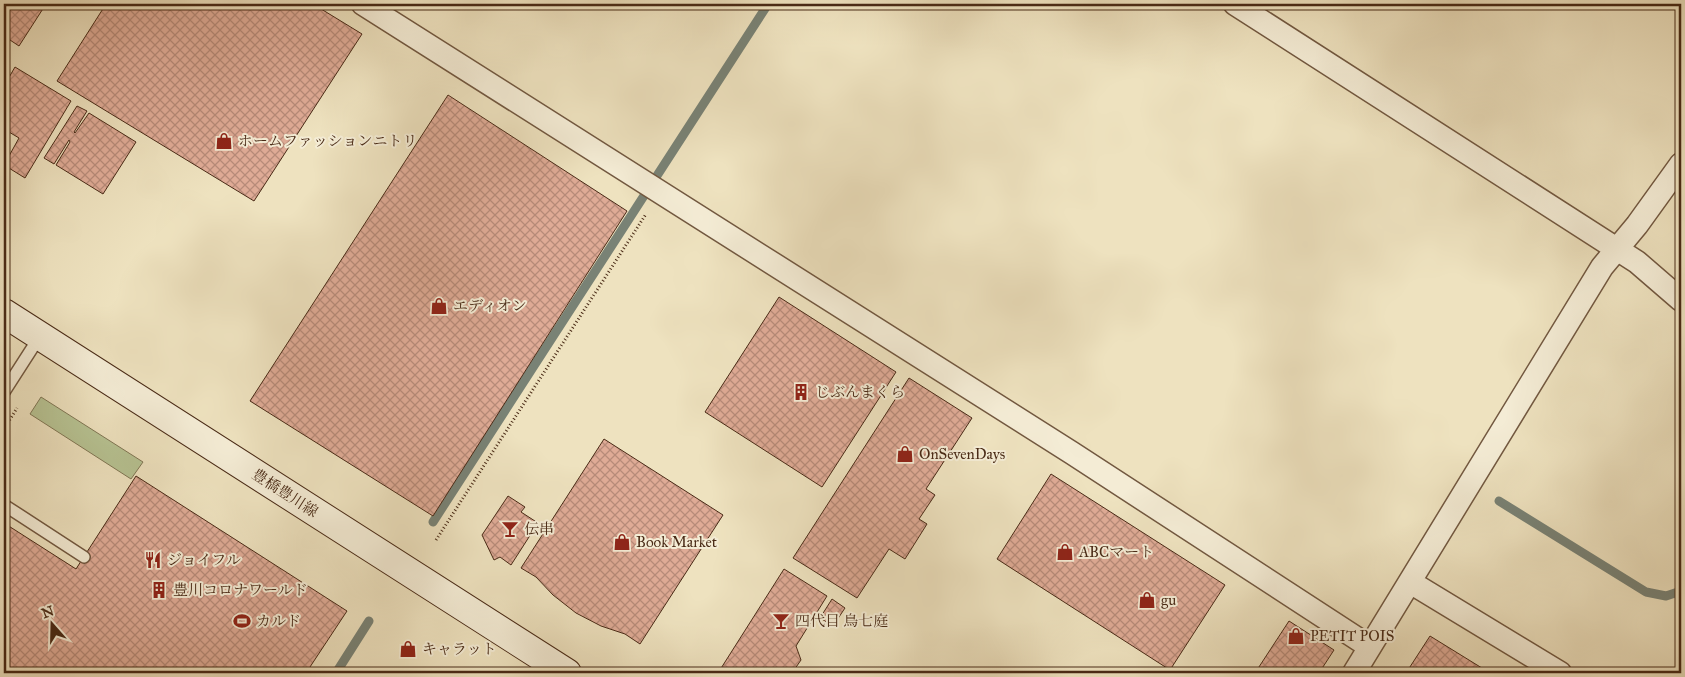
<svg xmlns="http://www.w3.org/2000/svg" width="1685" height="677" font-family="'IM FELL Great Primer','Noto Serif JP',serif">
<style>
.green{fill:#b7c393;stroke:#807654}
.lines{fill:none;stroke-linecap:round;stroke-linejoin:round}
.stream{stroke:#798275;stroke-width:9}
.building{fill:url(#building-cross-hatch);stroke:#492a16}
.service-casing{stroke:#725840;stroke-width:14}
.minor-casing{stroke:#725840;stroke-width:25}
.secondary-casing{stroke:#492a16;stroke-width:30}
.path{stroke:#492a16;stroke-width:3;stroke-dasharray:1 2.5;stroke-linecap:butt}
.service{stroke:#f4ecd5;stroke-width:11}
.minor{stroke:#f4ecd5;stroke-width:22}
.secondary{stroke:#f4ecd5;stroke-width:28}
.labels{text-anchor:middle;stroke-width:4;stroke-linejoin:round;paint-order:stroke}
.poi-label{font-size:15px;fill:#492a16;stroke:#f4ecd5;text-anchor:start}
.street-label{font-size:15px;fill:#492a16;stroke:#f4ecd5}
</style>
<defs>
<pattern id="building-cross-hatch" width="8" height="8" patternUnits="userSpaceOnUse" patternTransform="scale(1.25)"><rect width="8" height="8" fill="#dfab96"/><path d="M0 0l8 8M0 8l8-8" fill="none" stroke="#b78b79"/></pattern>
</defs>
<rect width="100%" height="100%" fill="#eee2bf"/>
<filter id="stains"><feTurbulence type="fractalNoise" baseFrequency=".004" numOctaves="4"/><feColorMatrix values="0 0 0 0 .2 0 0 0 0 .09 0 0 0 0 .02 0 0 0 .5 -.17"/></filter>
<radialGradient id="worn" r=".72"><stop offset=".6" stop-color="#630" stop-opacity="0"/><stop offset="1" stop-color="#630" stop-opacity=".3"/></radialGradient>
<path class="green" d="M41,397L143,462L131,479L30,414Z"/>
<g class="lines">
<path class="stream" d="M1499,501L1646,592L1666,596L1681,591
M433,522L768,4
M336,673L369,621"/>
</g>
<path class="building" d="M4,4H46L19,46L4,36Z
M106,4H313L362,34L254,201L57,81Z
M15,67L71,101L25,178L4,165L19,138L4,129V86Z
M448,95L627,211L433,516L250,401Z
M77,106L87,111L74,132L75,133L89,113L136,142L103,194L56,165L70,142L69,140L54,164L44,158Z
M779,297L896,372L822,487L705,412Z
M909,378L972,418L926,489L935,495L919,519L927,524L905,559L889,549L857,598L793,558Z
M604,439L723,515L640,644L625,634L601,626L576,613L553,595L536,577L521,568Z
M1051,474L1225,585L1170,670L997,559Z
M136,476L347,611L306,673H4V523L76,569Z
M508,496L525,507L521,512L538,523L511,565L500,557L494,560L482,535Z
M784,569L827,596L796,646L801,660L792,673H718Z
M832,599L845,608L833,626L820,618Z
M1289,621L1334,650L1319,673H1255Z
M1430,636L1490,673H1406Z"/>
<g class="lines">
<g class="service-casing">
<path id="service" d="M4,392L40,336
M4,505L84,557"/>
</g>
<g class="minor-casing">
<path id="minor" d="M363,4L1072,453L1370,647
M1235,4L1637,262L1681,300
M1410,582L1560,673
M1354,673L1602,267L1637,225L1681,164"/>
</g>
<g class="secondary-casing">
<path id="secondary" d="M4,313L567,673"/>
</g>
<path class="path" d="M4,429L17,408
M436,540L646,214"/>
<use href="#service" class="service"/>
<use href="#minor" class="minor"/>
<use href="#secondary" class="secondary"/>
</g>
<defs>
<g id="shop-bare" transform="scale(1.35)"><path d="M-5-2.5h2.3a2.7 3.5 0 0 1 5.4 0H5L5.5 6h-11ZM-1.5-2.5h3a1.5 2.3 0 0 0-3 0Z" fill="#8f2418" stroke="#f4ecd5" stroke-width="2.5" paint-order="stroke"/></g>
<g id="building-bare" transform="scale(1.35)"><path d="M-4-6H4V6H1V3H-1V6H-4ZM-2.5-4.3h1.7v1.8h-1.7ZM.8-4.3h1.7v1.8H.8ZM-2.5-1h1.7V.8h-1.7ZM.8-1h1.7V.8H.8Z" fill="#8f2418" stroke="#f4ecd5" stroke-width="2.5" paint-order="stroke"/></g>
<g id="bar-bare" transform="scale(1.35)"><path d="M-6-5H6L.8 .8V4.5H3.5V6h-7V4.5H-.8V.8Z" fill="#8f2418" stroke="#f4ecd5" stroke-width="2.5" paint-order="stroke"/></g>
<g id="restaurant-bare" transform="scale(1.35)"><path d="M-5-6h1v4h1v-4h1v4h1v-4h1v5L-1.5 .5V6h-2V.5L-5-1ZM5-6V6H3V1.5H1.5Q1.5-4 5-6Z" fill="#8f2418" stroke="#f4ecd5" stroke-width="2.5" paint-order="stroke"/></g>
<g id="stadium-bare" transform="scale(1.35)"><path d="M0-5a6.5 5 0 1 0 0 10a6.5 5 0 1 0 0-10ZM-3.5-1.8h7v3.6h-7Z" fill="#8f2418" stroke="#f4ecd5" stroke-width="2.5" paint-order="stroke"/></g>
</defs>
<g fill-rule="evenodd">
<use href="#shop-bare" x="224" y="141"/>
<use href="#shop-bare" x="439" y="306"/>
<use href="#building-bare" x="801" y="392"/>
<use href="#shop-bare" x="905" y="454"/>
<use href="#bar-bare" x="510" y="529"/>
<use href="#shop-bare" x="622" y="542"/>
<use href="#shop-bare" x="1065" y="552"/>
<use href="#restaurant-bare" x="153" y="560"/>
<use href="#building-bare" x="159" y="590"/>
<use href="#shop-bare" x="1147" y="600"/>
<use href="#stadium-bare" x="242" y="621"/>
<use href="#bar-bare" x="781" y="621"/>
<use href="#shop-bare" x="1296" y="636"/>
<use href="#shop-bare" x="408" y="649"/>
</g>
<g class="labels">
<g class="poi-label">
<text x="238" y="146">ホームファッションニトリ</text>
<text x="453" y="311">エディオン</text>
<text x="815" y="397">じぶんまくら</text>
<text x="919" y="459">OnSevenDays</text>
<text x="524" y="534">伝串</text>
<text x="636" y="547">Book Market</text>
<text x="1079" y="557">ABCマート</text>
<text x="167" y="565">ジョイフル</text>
<text x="173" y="595">豊川コロナワールド</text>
<text x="1161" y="605">gu</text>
<text x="256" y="626">カルド</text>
<text x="795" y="626">四代目 鳥七庭</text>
<text x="1310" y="641">PETIT POIS</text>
<text x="422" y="654">キャラット</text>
</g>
<g class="street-label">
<text transform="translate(285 493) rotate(33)" y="5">豊橋豊川線</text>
</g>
</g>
<rect width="1685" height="677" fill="none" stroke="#eee2bf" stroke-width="20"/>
<rect x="5" y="5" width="1675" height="667" fill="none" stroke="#492a16" stroke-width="2.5"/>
<rect x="10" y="10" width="1665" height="657" fill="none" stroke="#492a16"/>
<g transform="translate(52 624) rotate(340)" stroke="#f4ecd5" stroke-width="4" paint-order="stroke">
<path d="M0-4L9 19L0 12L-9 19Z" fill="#492a16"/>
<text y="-8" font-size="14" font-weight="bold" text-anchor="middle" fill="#492a16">N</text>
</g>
<rect width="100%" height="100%" filter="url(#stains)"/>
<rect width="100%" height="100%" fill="url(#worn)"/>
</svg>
